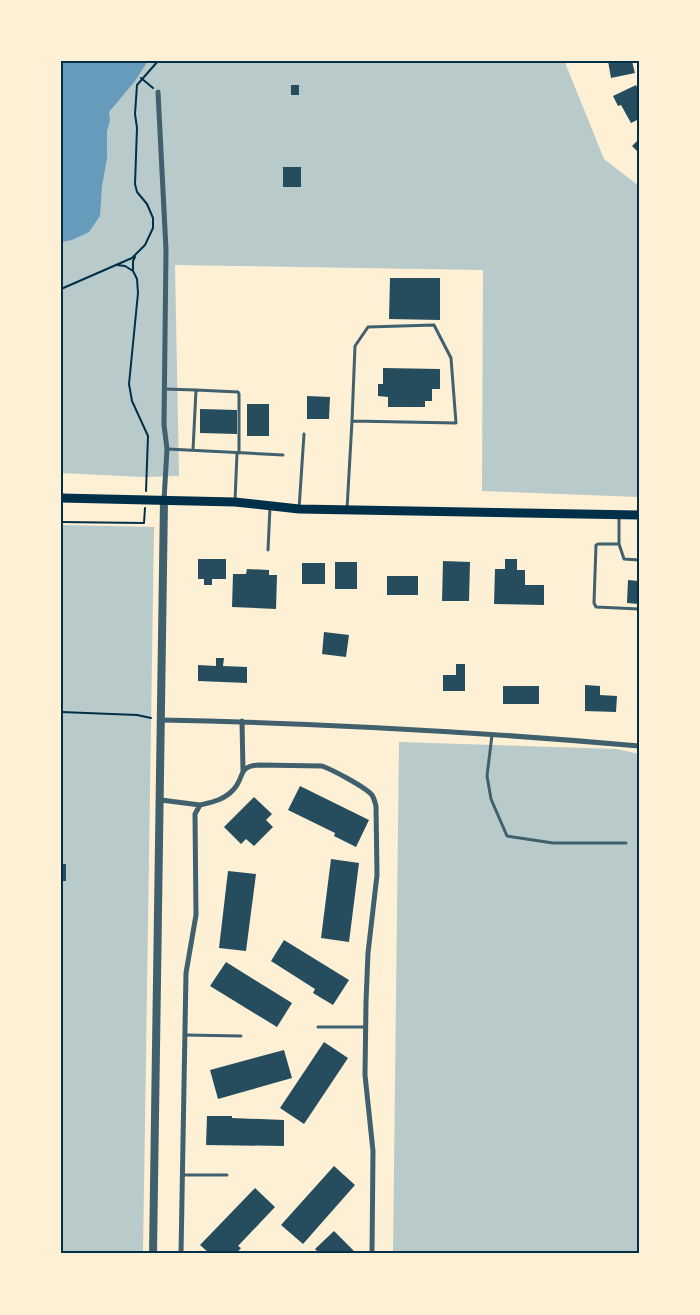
<svg xmlns="http://www.w3.org/2000/svg" width="700" height="1315" font-family="'Open Sans',sans-serif">
<style>
.green{fill:#b9caca}
.water{fill:#669bbc}
.building{fill:#264d5e}
.lines{fill:none;stroke-linecap:round;stroke-linejoin:round}
.path{stroke:#003049;stroke-width:2}
.service{stroke:#3f606c;stroke-width:3}
.minor{stroke:#3f606c;stroke-width:5}
.tertiary{stroke:#3f606c;stroke-width:8}
.secondary{stroke:#003049;stroke-width:9}
.neatline{fill:none;stroke:#003049;stroke-width:2}
</style>
<rect width="100%" height="100%" fill="#fdf0d5"/>
<path class="green" d="M61,61H566V65L604,159L639,186V497L482,491L483,270L175,265L179,476L143,477L61,473Z
M61,525L154,527L143,1254H61Z
M399,742L617,749L639,754V1254H393Z"/>
<path class="water" d="M61,61H145L146,64L135,81L109,112L110,120L107,131V158L102,186L100,216L89,232L72,240L61,242Z"/>
<path class="building" d="M608,61H632L635,73L611,78Z
M291,85H299V95H291Z
M636,85L639,91V119L631,123L621,105L618,106L613,96Z
M639,139V153L632,146Z
M283,167H301V187H283Z
M390,278H440V320L389,319Z
M383,368L440,369V389H432V401H425V407H388V397L378,396V384H383Z
M307,396L330,397L329,419H307Z
M247,404H269V436H247Z
M200,409L237,410V434L200,433Z
M198,559H226V579H212V585H204V579H198Z
M505,559H517V570H525V585H544V605L494,604L495,569H505Z
M443,561L470,562L469,601H442Z
M335,562H357V589H335Z
M302,563H325V584H302Z
M247,569L269,570V575H277L276,609L232,607L233,574H246Z
M387,576H418V595H387Z
M628,580L639,581V604L627,603Z
M324,632L349,635L346,657L322,654Z
M216,658H224L223,666L247,667V683L198,681V665L216,666Z
M456,664H465V691H443V675H456Z
M585,685L600,686V695L617,696L616,712L585,711Z
M503,686H539V704H503Z
M300,786L369,820L356,847L334,836L335,833L288,810Z
M254,797L272,814L266,820L273,827L254,846L246,839L241,844L224,827Z
M331,859L359,863L349,942L321,938Z
M61,864H66V881H61Z
M228,871L256,874L246,951L219,948Z
M284,940L349,980L333,1005L313,993L315,989L271,961Z
M226,962L292,1003L277,1027L210,986Z
M324,1042L348,1058L304,1124L280,1108Z
M284,1050L292,1078L218,1099L210,1070Z
M207,1116H232V1118L284,1120V1146L206,1145Z
M334,1166L355,1185L303,1244L281,1225Z
M255,1188L275,1207L238,1246L241,1248L236,1254H210L200,1245Z
M334,1231L355,1252L354,1254H316L318,1252L315,1249Z"/>
<g class="lines">
<path class="path" d="M141,78L153,88
M117,265L125,266L133,271V261L135,257
M133,271L137,279L138,293L129,384L132,401L148,436L146,491
M61,289L132,258L145,245L153,228V218L147,204L137,192L135,184L137,128L135,114L137,85L158,61
M61,522L144,523L145,508
M61,712L137,715L151,718"/>
<path class="service" d="M165,389L195,390
M167,449L283,455
M193,450L196,390L238,392L239,394V453
M235,501L237,453
M299,509L304,434
M347,509L352,421L456,423L451,358L434,325L368,327L355,346L352,421
M619,515V544H598L596,545L594,603L596,607L639,609
M619,544L624,559L639,560
M268,550L270,507
M492,735L487,776L491,799L507,836L553,843H626
M318,1027H366
M185,1035L241,1036
M183,1175H227"/>
<path class="minor" d="M158,92L166,250L164,425L167,449L164,500
M161,720C320,723 480,732 639,746
M242,721L243,771
M161,800L200,805
M181,1254L186,973L196,915L195,814L200,805C212,802 224,800 233,790C245,778 237,766 259,765L322,766C333,770 365,787 372,795C374,798 375,802 376,806L377,875L368,953L366,1002L365,1075L373,1151L372,1254"/>
<path class="tertiary" d="M153,1254L164,500"/>
<path class="secondary" d="M61,498L235,502L299,509L639,515"/>
</g>
<rect width="700" height="1315" fill="none" stroke="#fdf0d5" stroke-width="125"/>
<rect x="62" y="62" width="576" height="1190" class="neatline"/>
</svg>
